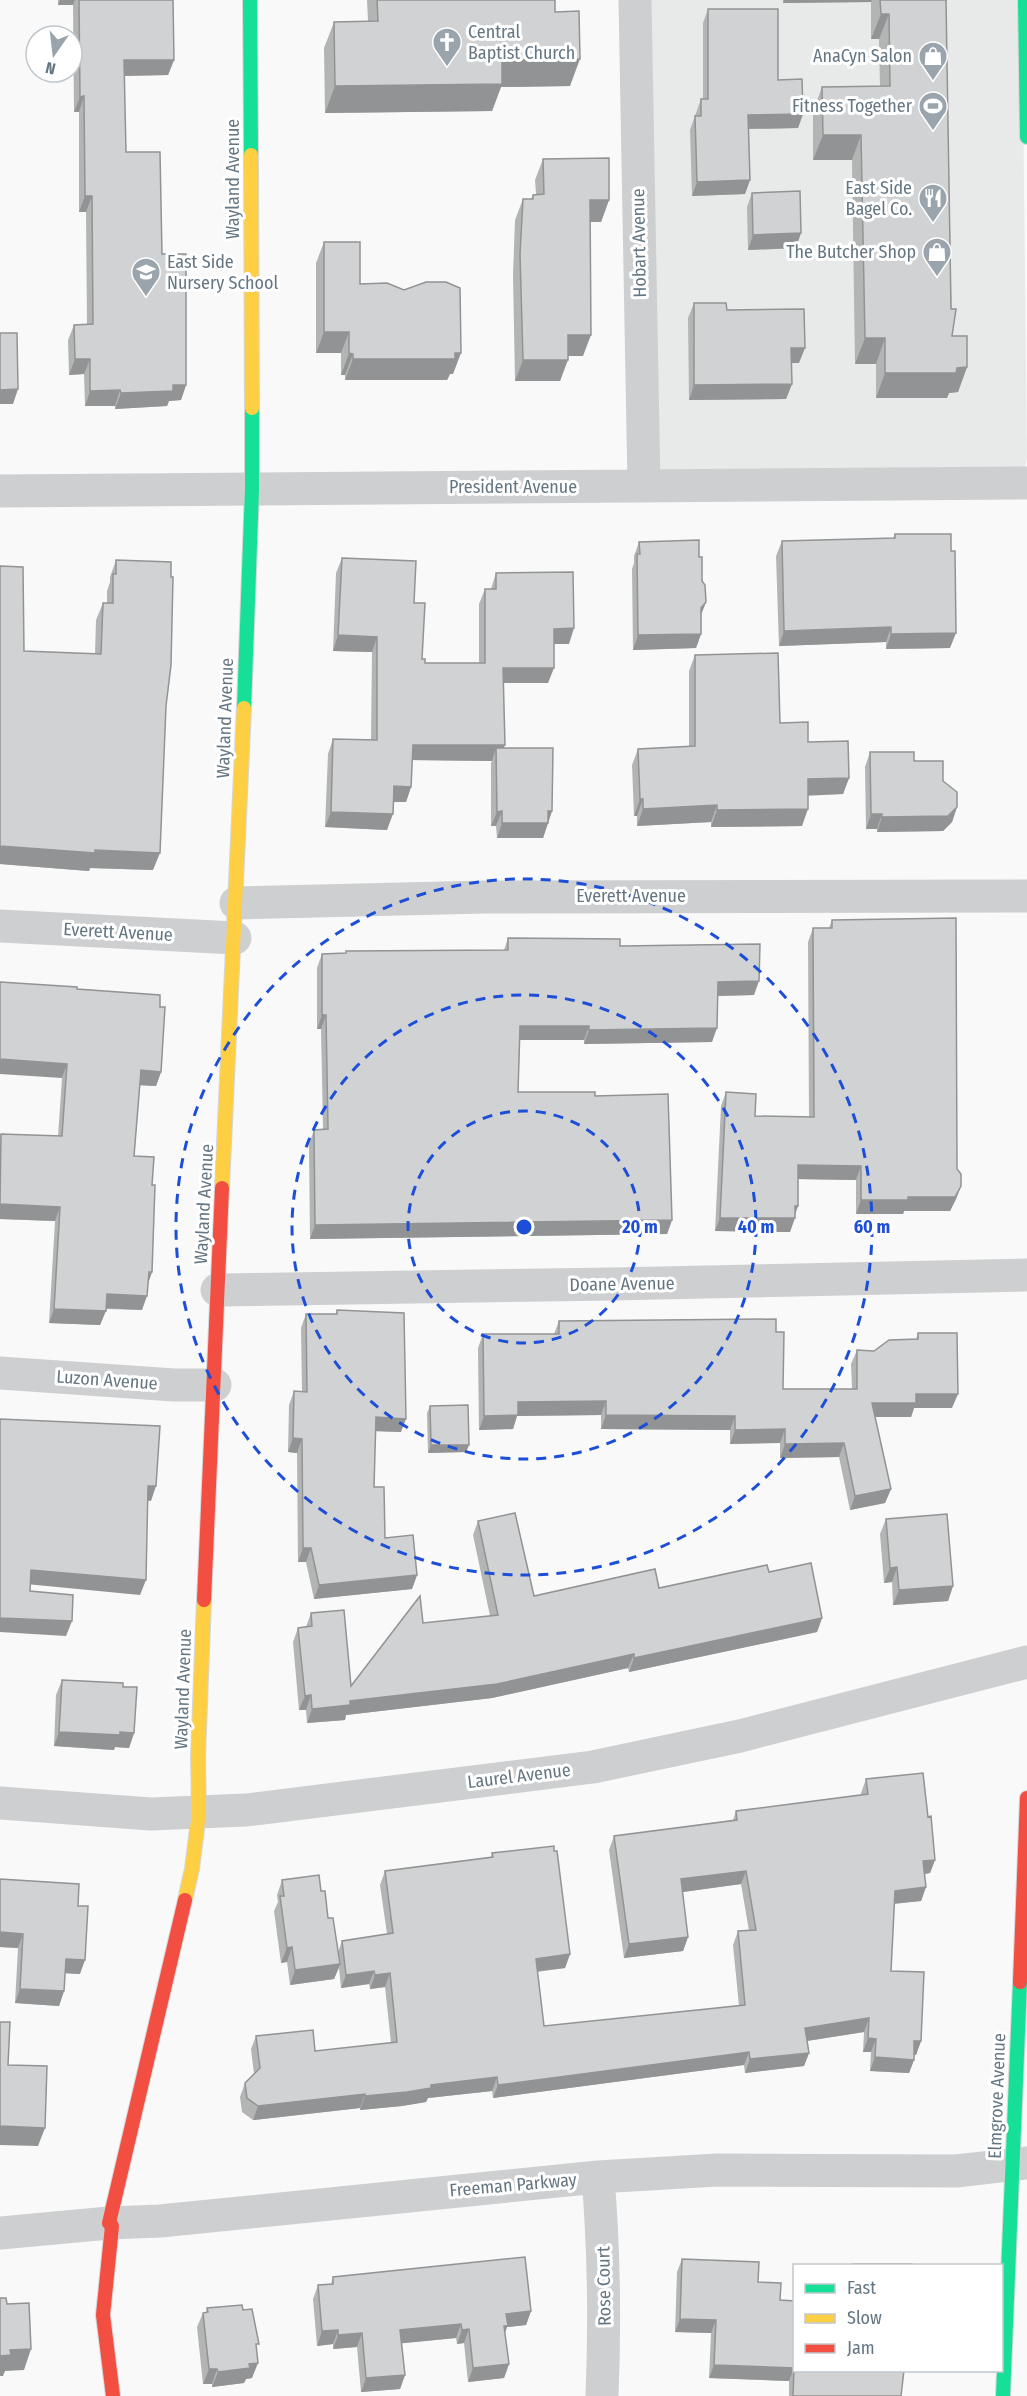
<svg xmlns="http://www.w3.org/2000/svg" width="1027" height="2396" font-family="'Fira Sans Condensed',sans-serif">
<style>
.built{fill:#e8e9e9}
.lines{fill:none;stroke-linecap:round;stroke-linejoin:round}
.fast-casing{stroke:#d5d6d7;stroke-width:16}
.slow-casing{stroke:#d5d6d7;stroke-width:16}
.jam-casing{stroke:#d5d6d7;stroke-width:16}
.street{stroke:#cecfd0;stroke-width:33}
.fast{stroke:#16e098;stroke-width:14}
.slow{stroke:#ffcf43;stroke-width:14}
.jam{stroke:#f24e42;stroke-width:14}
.wall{fill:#b3b5b5}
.shaded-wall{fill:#929394}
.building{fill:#d0d2d3;stroke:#929394;stroke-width:1.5}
.ring{fill:none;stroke:#1d4ed8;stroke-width:3;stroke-dasharray:10 8}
.labels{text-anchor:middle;stroke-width:6;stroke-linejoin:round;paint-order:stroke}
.poi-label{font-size:18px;fill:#657683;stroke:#fff;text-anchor:end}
.street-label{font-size:18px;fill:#657683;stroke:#fff}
.centre{fill:#1d4ed8;stroke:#fff;stroke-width:3}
.ring-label{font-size:18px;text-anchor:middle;font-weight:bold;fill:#1d4ed8;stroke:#fff;stroke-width:6;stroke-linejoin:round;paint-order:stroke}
</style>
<rect width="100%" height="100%" fill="#f9f9f9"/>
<path class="built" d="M633,0H1022L1027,458L1024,471L660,482Z"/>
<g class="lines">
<g class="fast-casing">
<path id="fast" d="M250,0L251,155
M1025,0L1027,137
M244,708L252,489V408
M1003,2396L1020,1982"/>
</g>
<g class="slow-casing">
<path id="slow" d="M251,155L252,408
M222,1188L244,708
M185,1900L192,1869L199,1813L198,1757L204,1600"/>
</g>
<g class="jam-casing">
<path id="jam" d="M204,1600L222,1188
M1020,1982L1027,1798
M113,2396L103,2315L112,2226L109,2223L185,1900"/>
</g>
<path class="street" d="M635,0L644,486
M0,491L1027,483
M236,903L485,897L1027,896
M0,926L235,938
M217,1290L613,1284L1027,1275
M0,1373L174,1385H215
M0,1803L151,1814L246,1810L593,1767L740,1736L1027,1662
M598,2177C604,2250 605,2322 602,2396
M0,2233L109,2223L160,2221L598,2177L717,2170L956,2171L1027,2163"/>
<use href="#fast" class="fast"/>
<use href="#slow" class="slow"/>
<use href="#jam" class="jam"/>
</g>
<path class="wall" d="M58,0H173L174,60L168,75L124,76L126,152L162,254L186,385L181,400L169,401L167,406L115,409V406H85L84,374L69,375L68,340L74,325L87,324L86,212H79V112H74L73,5H58Z
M367,0H555V12L570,86L501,87L492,111L325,113L324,48L334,22L368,21Z
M783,0H947L946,3L952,336L967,367L958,392L949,393L947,398H876V364H855L852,160H813V112L822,87L880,86L879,39H871V2L783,3Z
M708,9L778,80L803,114L798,128L749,129L750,180L745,194L692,196L690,130L701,99H703V23Z
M543,159L609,200L601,222H590L583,356H568L560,381H515L513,275L515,220L523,199H531L533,195L536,194L535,180Z
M752,193L796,248L748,250L747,207Z
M324,242L360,284L453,374H450L447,380H345V375H341V353H316V263Z
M694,303L727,310L799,363H792V384L786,399L689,400L688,318Z
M895,534L950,648L886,649V642L779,646L776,556L782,541L893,538Z
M639,542L699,557L706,602L701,615V634L696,648L633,650L632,569L634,563V556Z
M342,558L414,603L422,659L425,663H479V604L485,589H491L496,573L569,644H554L548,683H503L504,748L552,811L543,838H497L496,826H491V763L492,761L412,760L411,787L406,802H393L387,830L325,827L328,754L333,739L371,740L372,652L333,651L336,573Z
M116,560L166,706L153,870L90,868L89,871L0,864V566L24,651L95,654L96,620L103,603H107V591L110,582V577Z
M695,655L780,723L808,742L849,778L843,794L808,795L802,826L711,827V822L637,826V816H634L632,765L638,749L689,747V671Z
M870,752L914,761L943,781L957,807L952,822L943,831L877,832V829H866L865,767Z
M832,920L957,1169L961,1186L956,1199L950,1211H904L903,1214H856V1180L798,1179V1206L790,1232L715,1231L721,1106L726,1092L755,1116L809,1117L808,942L813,928H829Z
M508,938L620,946L754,995L718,996L712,1042L584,1044V1040H520L518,1092L595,1096L672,1220L667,1234L310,1239L309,1144L314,1130L323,1129L321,1029H317V968L322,954L346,953V951L504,950Z
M77,989L160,1007L161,1072L156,1086L140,1085L134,1156L152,1185V1272L148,1284L142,1310L106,1309L100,1325L49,1323L55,1221L0,1219V1136L1,1134L58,1136L62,1078Z
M337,1310L401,1432L375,1431L374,1487L385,1538L417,1575L412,1589L314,1599L306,1562H298L297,1453L288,1452L289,1405L294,1391L302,1392L301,1328L306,1314H336Z
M559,1321L776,1332L783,1389H852L851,1364L857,1350L874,1351L916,1339L918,1333L952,1408H914L911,1417H875L891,1489L885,1503L850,1510L839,1457L780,1458V1443L730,1444V1430L601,1429V1415L517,1416L513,1429L479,1430L478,1348L483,1334H554Z
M430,1406L469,1445L466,1452L428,1453L427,1413Z
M886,1519L953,1586L948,1601L893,1605L892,1582L884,1583L880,1534Z
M478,1521L534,1596L659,1588L769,1572L822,1618L817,1632L629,1672L628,1668L492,1698L346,1715L345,1720L307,1723L306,1710H299L293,1642L298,1628L306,1627L311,1613L351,1686L423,1623L490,1616L473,1535Z
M62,1680L123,1687L134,1733L129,1748L115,1747L114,1750L54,1746L56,1695Z
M866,1779L928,1817L935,1860L930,1873L924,1874L926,1887L921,1901L894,1904L891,1971L921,2041L916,2055H914V2060L909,2073L870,2071L871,2052H863L864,2032L807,2041L809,2053L804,2066L745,2073L744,2065L493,2098L492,2091L428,2098L426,2102L402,2106L360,2110V2108L253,2120L242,2112L240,2097L245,2083L254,2074L251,2049L256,2036L315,2051L391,2043L385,1987L370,1989L369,1984L341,1988L339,1968L334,1979L290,1985L287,1962L281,1963L274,1911L278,1902L277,1895L282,1880L321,1891L338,1952L342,1941L387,1934L380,1885L385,1871L491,1857L492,1853L570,1954L565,1968L537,1972L544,2026L739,2006L733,1945L738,1931H749L741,1884L682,1892L688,1937L683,1951L624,1958L609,1850L614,1836L733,1820L736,1811L861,1795V1793Z
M78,1906L80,1974L65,1973L64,1991L59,2006L15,2003L18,1948L0,1947Z
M682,2259L758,2282L901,2396H789V2381L709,2378L711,2333L675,2332L677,2272Z
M333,2277L531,2311L526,2325L507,2327L505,2333L509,2364L504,2378L468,2382L464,2343L457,2344L456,2338L402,2343L405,2375L400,2389L361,2392L357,2347L333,2349V2344L317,2346L313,2299L318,2285L331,2284Z
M207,2308L243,2310L256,2351L252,2378L246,2379L244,2383L212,2387V2384H203L197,2327L203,2313L206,2312Z"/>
<path class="shaded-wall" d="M60,0H75L73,5H58Z
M784,0H872L871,2L783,3Z
M881,14H889L879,39H871Z
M580,59L570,86L501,87L492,111L325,113L335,86L502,60Z
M124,60H174L168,75L118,76Z
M84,96L79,112H74L80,97Z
M803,114L798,128L743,129L748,115Z
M823,135H861L852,160H813Z
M750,180L745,194L692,196L697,182Z
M85,196H92L86,212H79Z
M590,200H609L601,222H582Z
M801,233L796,248L748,250L753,235Z
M324,332H349L341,353H316Z
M568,335H591L583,356H560Z
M865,338H885L876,364H855Z
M791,348H805L799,363H786Z
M349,353L353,354L345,375H341Z
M461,353L453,374H450L447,380H345L353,359Z
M75,359H90L84,374L69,375Z
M523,360H568L560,381H515Z
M967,367L958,392L949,393L947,398H876L885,373Z
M792,384L786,399L689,400L694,385Z
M173,385H186L181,400L169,401L167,406L115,409L121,393Z
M18,389L13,404H0V390Z
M120,390L115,406H85L90,391Z
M706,602L700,617L701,608Z
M891,627L886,642L779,646L784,631Z
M574,628L569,644H548L554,629Z
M956,633L950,648L886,649L891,634Z
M701,634L696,648L633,650L638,635Z
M338,635L377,637L372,652L333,651Z
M503,668H554L548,683H497Z
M413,745H505L499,761L496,748L492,761L407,760Z
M849,778L843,794L802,796L808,779Z
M394,786L411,787L406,802H388Z
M640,799H643L637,816H634Z
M717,805L711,822L637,826L643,809Z
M957,807L952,822L943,831L877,832L882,817Z
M808,809L802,826L711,827L717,810Z
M502,811L496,826H491L497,812Z
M548,811H552L543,838H497L502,823Z
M331,812L393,814L387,830L325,827Z
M871,814H882L877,829H866Z
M0,846L95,850L160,853L153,870L90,868L89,871L0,864Z
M759,981L754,995L713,996L718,982Z
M322,1015H326L321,1029H317Z
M520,1026H589L584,1040H515Z
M717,1028L712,1042L584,1044L589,1030Z
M0,1059L67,1064L62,1078L0,1074Z
M141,1070L161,1072L156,1086L136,1085Z
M798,1165L861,1166L856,1180L793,1179Z
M961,1186L956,1199L950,1211H904L903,1214H856L861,1200L908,1197Z
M0,1204L60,1207L55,1221L0,1219Z
M795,1206H798L793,1218H795L790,1232L715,1231L720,1218Z
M672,1220L667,1234L310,1239L315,1225Z
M149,1272H152L147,1286Z
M107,1294L147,1296L142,1310L102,1308Z
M54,1309L106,1311L100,1325L49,1323Z
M916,1394H958L952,1408H914L911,1417H867L872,1403Z
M606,1401L601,1415L517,1416L513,1429L479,1430L484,1416L518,1402Z
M606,1415L735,1416L730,1430L601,1429Z
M376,1417L406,1419L401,1432L371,1431Z
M785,1429L780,1443L730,1444L735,1430Z
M293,1438L302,1439L297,1453L288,1452Z
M844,1443L839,1457L780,1458L785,1444Z
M431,1445H469L466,1452L428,1453Z
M148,1486H156L151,1501L143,1500Z
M891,1489L885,1503L850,1510L855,1496Z
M303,1548H311L306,1562H298Z
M897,1567L892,1582L884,1583L890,1568Z
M31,1570L146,1580L140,1595L26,1584Z
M417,1575L412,1589L314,1599L319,1585Z
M953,1586L948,1601L893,1605L899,1590Z
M0,1618L72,1621L66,1636L0,1632Z
M822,1618L817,1632L629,1672L634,1658Z
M634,1654L628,1668L492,1698L346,1715L345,1720L307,1723L312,1709L350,1701Z
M311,1695L306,1710H299L305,1696Z
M59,1732H120L134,1733L129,1748L115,1747L114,1750L54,1746Z
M935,1860L930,1873L918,1875L923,1861Z
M746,1871L741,1884L676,1893L681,1879Z
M926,1887L921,1901L890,1904L895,1891Z
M0,1932L23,1934L18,1948L0,1947Z
M688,1937L683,1951L624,1958L629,1944Z
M292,1947L287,1962L281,1963L287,1948Z
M570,1954L565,1968L531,1972L536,1959Z
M66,1959L85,1960L80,1974L61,1973Z
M340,1964L334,1979L290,1985L295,1970Z
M374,1971L369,1984L341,1988L346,1975Z
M390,1973L385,1987L370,1989L375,1975Z
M20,1989L64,1991L59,2006L15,2003Z
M869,2018L864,2032L800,2042L805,2028Z
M868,2038L876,2039L871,2052H863Z
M914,2041H921L916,2055H909Z
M749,2052L744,2065L493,2098L498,2085Z
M809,2053L804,2066L745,2073L750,2059Z
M875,2057L914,2060L909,2073L870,2071Z
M497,2077L492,2091L428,2098L426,2102L402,2106L360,2110L365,2096L431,2085Z
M365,2094L360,2108L253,2120L258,2106Z
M0,2126L45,2128L38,2146L0,2145Z
M531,2311L526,2325L507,2327L502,2340L506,2314Z
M680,2319L716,2320L711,2333L675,2332Z
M461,2324L456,2338L395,2344L400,2330Z
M469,2329L464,2343L457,2344L462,2330Z
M338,2330L333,2344L317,2346L322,2331Z
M362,2333L357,2347L333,2349L338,2335Z
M31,2349L24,2370L5,2371L3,2376H0V2356L10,2350Z
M258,2363L252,2378L246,2379L244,2383L212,2387L218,2372Z
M509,2364L504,2378L468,2382L473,2368Z
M714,2365L794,2368L789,2381L709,2378Z
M209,2369H217L212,2384H203Z
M405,2375L400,2389L361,2392L366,2378Z"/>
<path class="building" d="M79,0H173L174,60H124L126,152H160L162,254H186V385H173V391L121,393L120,390L90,391V359H75L74,325L93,324L92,196H85L84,96L80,97Z
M377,0H555V12L579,11L580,59L502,60V84L335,86L334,22L378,21Z
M880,0H946L951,309H956L952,336H967V367L957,368L956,373H885V338H865L861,135H823L822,87L890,86L889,14H881Z
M708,9H778V80L802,79L803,114L748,115L750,180L697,182L695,116H701V99H708Z
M609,158V200H590L591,335H568V360H523L520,254L523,199H533V195L544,194L543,159Z
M800,191L801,233L753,235L752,193Z
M324,242H360V284L387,283L404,290L426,282H446L460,288L461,353H455V359H353V354L349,353V332H324Z
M694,303H726L727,310L804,309L805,348H791L792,384L694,385Z
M0,333H17L18,389L0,390Z
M895,534H951V551H955L956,633L891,634V627L784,631L782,541L895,538Z
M699,540V557H702V581L705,585L706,602L701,608V634L638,635L637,554H640L639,542Z
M342,558L416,561L414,603H425L422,659H425V663H485V589H496V573L573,572L574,628L554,629V668H503L505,745H413L411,787L394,786L393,814L331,812L333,739L377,740V637L338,635Z
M116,560L171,562V577H173L171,665L166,706L160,853L95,850V853L0,846V566L23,567L24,651L101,654L103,603H113V574H116Z
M778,653L780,723L808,722V742L848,741L849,778L808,779V809L717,810V805L643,809V799H640L638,749L695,746V655Z
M496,748H553L552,811H548V823H502V811L497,812Z
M870,752H914V761H943V781L957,792V807L948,816L882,817V814H871Z
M956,918L957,1169L961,1174V1186L955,1197H908V1200H861V1166L798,1165V1206H795V1218H720L726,1092L756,1094L755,1116L814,1117L813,928H832V920Z
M508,938L620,939V946L760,944L759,981L718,982L717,1028L589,1030V1026H520L518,1092H595V1096L668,1094L672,1220L315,1225L314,1130L328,1129L326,1015H322V954L346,953V951L508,950Z
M0,982L77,987V989L160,995V1007H165L161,1072L141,1070L134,1156L154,1157L152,1185H155L152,1272H149L147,1296L107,1294L106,1311L54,1309L60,1207L0,1204L1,1134L62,1136L67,1064L0,1059Z
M337,1310L404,1313L406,1419L376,1417L374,1487H384L385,1538L413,1535L417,1575L319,1585L311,1548H303L302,1439L293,1438L294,1391L307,1392L306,1314H337Z
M776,1319V1332H784L783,1389H857V1350L874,1351L889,1340L918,1339V1333H957L958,1394H916V1403H872L891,1489L855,1496L844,1443L785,1444V1429L735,1430V1416L606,1415V1401L518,1402V1415L484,1416L483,1334H559V1321Z
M468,1405L469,1445H431L430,1406Z
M0,1419L160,1426L156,1486H148L146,1580L31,1570L30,1591L73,1595L72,1621L0,1618Z
M515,1513L534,1596L655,1569L659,1588L767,1565L769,1572L811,1563L822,1618L634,1658V1654L497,1684L350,1701V1705L312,1709L311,1695L305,1696L298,1628L312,1626L311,1613L344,1610L351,1686L420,1596L423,1623L498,1615L478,1521Z
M947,1514L953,1586L899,1590L897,1567L890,1568L886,1519Z
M62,1680L123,1683V1687H137L134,1733L120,1732V1735L59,1732Z
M923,1773L928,1817L931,1816L935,1860L923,1861L926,1887L895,1891L891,1971L924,1972L921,2041H914V2060L875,2057L876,2039L868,2038L869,2018L805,2028L809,2053L750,2059L749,2052L498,2085L497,2077L431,2085V2088L407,2092L365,2096V2094L258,2106L247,2098L245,2083L260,2068L256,2036L313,2030L315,2051L397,2042L390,1973L375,1975L374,1971L346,1975L342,1941L393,1933L385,1871L493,1857L492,1853L554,1846V1851H557L570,1954L536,1959L544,2026L745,2005L738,1931L756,1930L746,1871L681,1879L688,1937L629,1944L614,1836L737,1820L736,1811L868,1794L866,1779Z
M319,1875L321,1891H325L328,1918H333L340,1964L295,1970L292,1947L287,1948L280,1896H284L282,1880Z
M0,1879L79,1884L78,1906H88L85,1960L66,1959L64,1991L20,1989L23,1934L0,1932Z
M0,2022H10L8,2065L47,2066L45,2128L0,2126Z
M525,2257L531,2311L506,2314L508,2326H504L509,2364L473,2368L469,2329L462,2330L461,2324L400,2330L405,2375L366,2378L362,2333L338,2335V2330L322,2331L318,2285L333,2284V2277Z
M682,2259L759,2262L758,2282L781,2283L780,2300L795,2301V2370H904L901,2396H793L794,2368L714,2365L716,2320L680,2319Z
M852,2264H912V2265H852Z
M0,2298H6L7,2304L29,2303L31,2349L10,2350L11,2355L0,2356Z
M242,2305L243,2310L252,2309L259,2344H256L258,2363L249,2364L250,2368L218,2372L217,2369H209L203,2313L208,2312L207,2308Z"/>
<g class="ring">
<circle cx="524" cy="1227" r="116"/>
<circle cx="524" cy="1227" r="232"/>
<circle cx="524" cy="1227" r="348"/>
</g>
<defs>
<g id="church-pin" transform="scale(1.5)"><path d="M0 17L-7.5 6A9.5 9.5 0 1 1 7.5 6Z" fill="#99a4ac" stroke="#fff"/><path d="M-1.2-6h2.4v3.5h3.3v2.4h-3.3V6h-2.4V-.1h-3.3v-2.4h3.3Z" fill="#fff"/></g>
<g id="shop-pin" transform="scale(1.5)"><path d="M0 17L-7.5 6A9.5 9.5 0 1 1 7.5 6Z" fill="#99a4ac" stroke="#fff"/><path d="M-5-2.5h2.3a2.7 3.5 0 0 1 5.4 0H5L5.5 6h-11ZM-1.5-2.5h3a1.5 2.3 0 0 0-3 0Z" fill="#fff"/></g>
<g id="stadium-pin" transform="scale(1.5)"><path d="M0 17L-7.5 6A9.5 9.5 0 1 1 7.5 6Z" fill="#99a4ac" stroke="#fff"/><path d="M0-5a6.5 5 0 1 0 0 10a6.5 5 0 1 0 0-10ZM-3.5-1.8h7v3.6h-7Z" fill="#fff"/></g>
<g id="restaurant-pin" transform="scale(1.5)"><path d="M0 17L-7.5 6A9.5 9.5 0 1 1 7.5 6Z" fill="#99a4ac" stroke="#fff"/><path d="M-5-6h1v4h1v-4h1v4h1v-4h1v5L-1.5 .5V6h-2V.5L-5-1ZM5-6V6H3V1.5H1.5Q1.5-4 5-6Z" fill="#fff"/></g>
<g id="school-pin" transform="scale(1.5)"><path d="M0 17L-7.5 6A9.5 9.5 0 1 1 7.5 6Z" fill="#99a4ac" stroke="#fff"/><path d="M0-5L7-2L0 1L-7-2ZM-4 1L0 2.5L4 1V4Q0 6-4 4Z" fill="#fff"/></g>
</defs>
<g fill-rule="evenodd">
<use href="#church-pin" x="447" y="42"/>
<use href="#shop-pin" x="933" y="56"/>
<use href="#stadium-pin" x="933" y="106"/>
<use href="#restaurant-pin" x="933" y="198"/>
<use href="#shop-pin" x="937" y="252"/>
<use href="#school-pin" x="146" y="272"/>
</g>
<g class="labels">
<g class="poi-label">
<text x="468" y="38" text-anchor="start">Central<tspan x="468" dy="21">Baptist Church</tspan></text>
<text x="912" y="62">AnaCyn Salon</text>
<text x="912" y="112">Fitness Together</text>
<text x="912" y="194">East Side<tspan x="912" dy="21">Bagel Co.</tspan></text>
<text x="916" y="258">The Butcher Shop</text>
<text x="167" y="268" text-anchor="start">East Side<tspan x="167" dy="21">Nursery School</tspan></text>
</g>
<g class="street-label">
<text transform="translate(233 179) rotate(-90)" y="6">Wayland Avenue</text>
<text transform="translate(639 243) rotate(-91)" y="6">Hobart Avenue</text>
<text x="513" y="493">President Avenue</text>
<text transform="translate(225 718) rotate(-88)" y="6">Wayland Avenue</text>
<text x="631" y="902">Everett Avenue</text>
<text transform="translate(118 932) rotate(3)" y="6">Everett Avenue</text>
<text transform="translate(204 1204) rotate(-87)" y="6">Wayland Avenue</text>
<text transform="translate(622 1284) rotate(-1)" y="6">Doane Avenue</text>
<text transform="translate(107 1380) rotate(4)" y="6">Luzon Avenue</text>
<text transform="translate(183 1689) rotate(-88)" y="6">Wayland Avenue</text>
<text transform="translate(519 1776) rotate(-7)" y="6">Laurel Avenue</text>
<text transform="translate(997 2096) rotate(-88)" y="6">Elmgrove Avenue</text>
<text transform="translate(513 2185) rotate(-5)" y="6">Freeman Parkway</text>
<text transform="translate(604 2286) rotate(-91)" y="6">Rose Court</text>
</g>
</g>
<circle cx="524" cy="1227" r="9" class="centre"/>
<g class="ring-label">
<text x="640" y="1233">20 m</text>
<text x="756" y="1233">40 m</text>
<text x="872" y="1233">60 m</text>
</g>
<rect x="793" y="2264" width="210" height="108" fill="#ffffff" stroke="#c1c8cd" stroke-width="1.5"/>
<rect x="805" y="2284" width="30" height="9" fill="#16e098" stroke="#c1c8cd" stroke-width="1.5"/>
<text x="847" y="2294" font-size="18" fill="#657683">Fast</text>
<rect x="805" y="2314" width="30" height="9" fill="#ffcf43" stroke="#c1c8cd" stroke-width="1.5"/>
<text x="847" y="2324" font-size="18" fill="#657683">Slow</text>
<rect x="805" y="2344" width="30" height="9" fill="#f24e42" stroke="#c1c8cd" stroke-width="1.5"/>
<text x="847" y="2354" font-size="18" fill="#657683">Jam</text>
<g transform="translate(54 54) rotate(194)"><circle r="28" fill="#ffffff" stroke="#c1c8cd" stroke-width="1.5"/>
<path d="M0-4.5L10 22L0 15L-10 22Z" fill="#99a4ac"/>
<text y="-9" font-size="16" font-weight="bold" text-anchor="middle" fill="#657683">N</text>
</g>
</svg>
